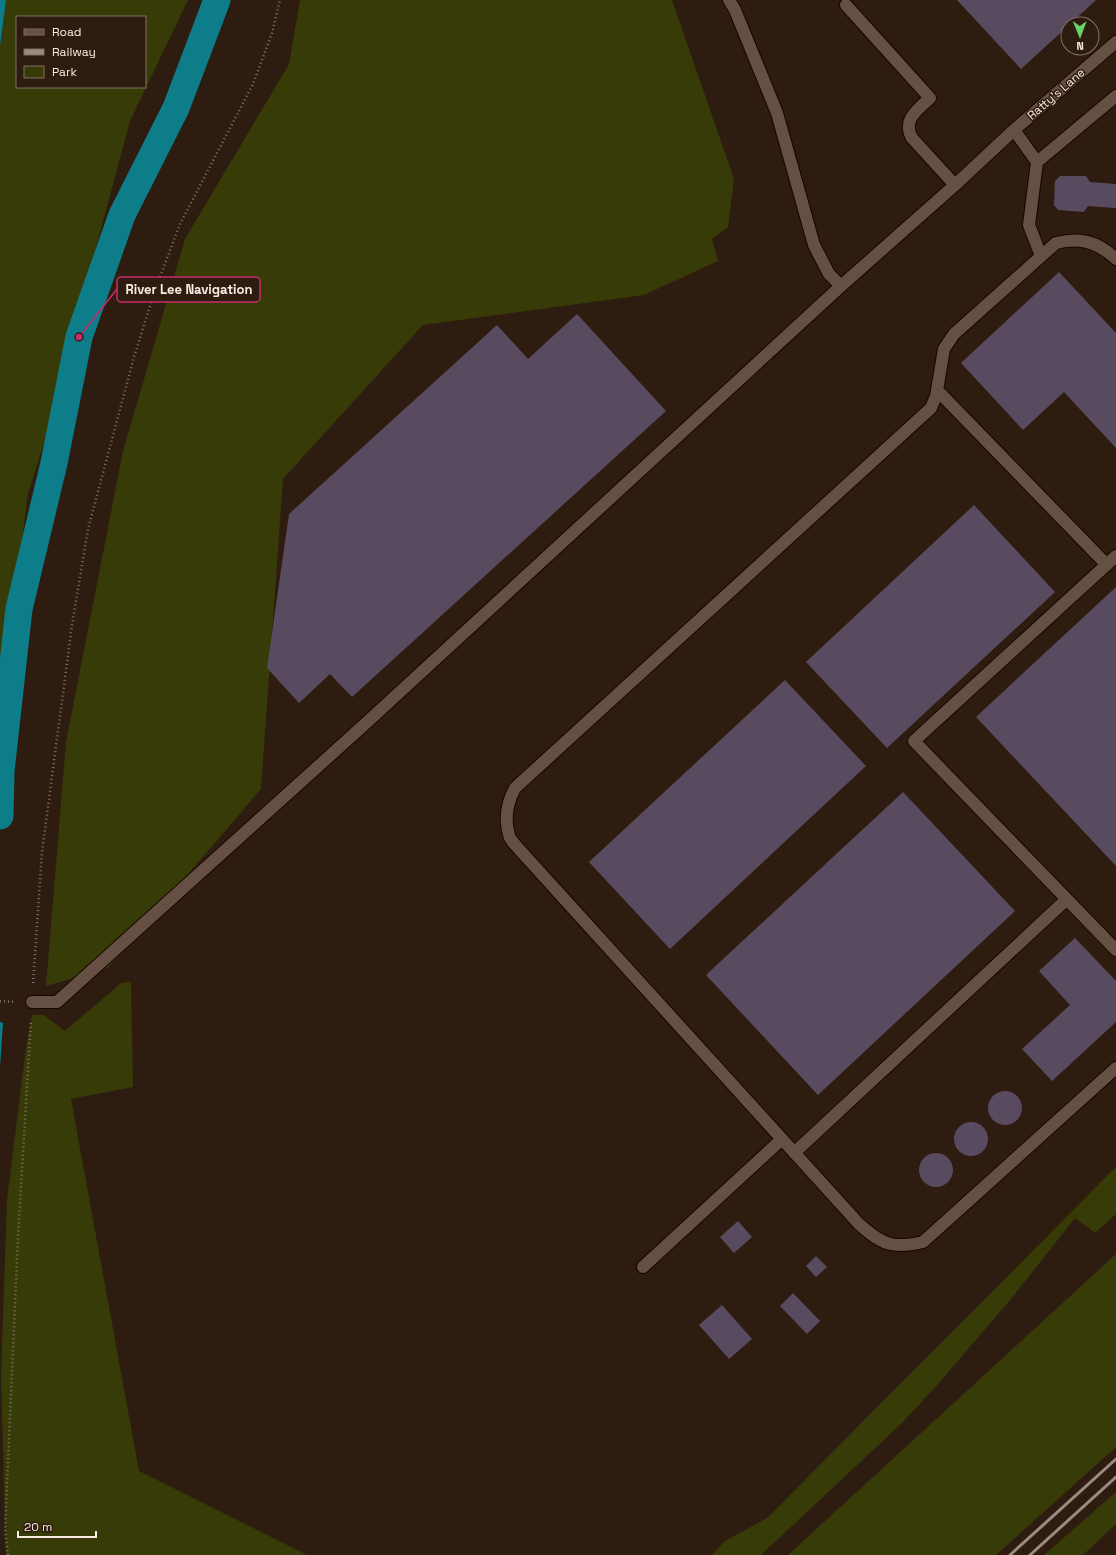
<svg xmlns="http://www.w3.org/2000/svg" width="1116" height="1555" font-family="'Space Grotesk',sans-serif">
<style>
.green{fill:#363b07;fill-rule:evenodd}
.water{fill:#0d7d89}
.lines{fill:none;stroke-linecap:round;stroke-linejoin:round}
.canal{stroke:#0d7d89;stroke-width:27}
.building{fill:#594b5f}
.minor-casing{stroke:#170600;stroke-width:14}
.path{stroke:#827268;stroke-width:2.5;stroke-dasharray:1 3;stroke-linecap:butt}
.minor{stroke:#664f43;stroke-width:12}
.rail{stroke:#9a8a80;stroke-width:3}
.labels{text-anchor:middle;stroke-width:3;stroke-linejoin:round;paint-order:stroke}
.street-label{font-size:12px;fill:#f9ebe3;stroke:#2f1c11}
.leader{fill:none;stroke:#c82d69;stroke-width:1.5}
.callout-dot{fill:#c82d69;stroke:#2f1c11;stroke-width:1.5}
.callout{fill:#2f1c11;stroke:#c82d69;stroke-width:1.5}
.callout-label{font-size:13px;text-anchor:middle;font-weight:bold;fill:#f9ebe3}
</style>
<rect width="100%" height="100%" fill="#2f1c11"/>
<path class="green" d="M6,0H188L130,121L89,274L61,388L28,494L3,683L0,692V46ZM17,17H145V87H17Z
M300,0H672L734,179L728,227L712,239L718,261L644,295L423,325L283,479L261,789L108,968L46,986L66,742L123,451L185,239L289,64Z
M131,982L133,1087L71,1099L139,1471L307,1555H6L1,1376L7,1200L26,1048L32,1015H44L65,1031L121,983Z
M1116,1167V1214L1095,1233L1075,1218L1011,1299L939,1383L902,1423L761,1555H712L725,1541L767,1518Z
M1116,1254V1447L996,1555H788Z
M1116,1492V1524L1083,1555H1044Z"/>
<path class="water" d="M0,0H6L0,46Z
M0,1022L3,1023L0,1067Z"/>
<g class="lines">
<path class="canal" d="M0,816L1,771L19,609L54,463L79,337L122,215L176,108L217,0"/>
</g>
<path class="building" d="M957,0H1096L1070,24H1068V26L1021,69Z
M1060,176H1086L1090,182L1116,184V208L1088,206L1084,212L1058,210L1054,205L1055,181Z
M1059,272L1116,333V448L1064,392L1023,430L961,363Z
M577,314L666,411L352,697L330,674L299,703L267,668L289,514L497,325L528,359Z
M974,505L1055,592L887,748L806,662Z
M1116,587V866L976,717Z
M785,680L866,766L670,949L589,862Z
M903,792L1015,911L818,1095L706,975Z
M1075,938L1116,981V1022L1052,1081L1022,1049L1070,1005L1039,971Z
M988 1108a17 17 0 1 1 34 0a17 17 0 1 1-34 0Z
M954 1139a17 17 0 1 1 34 0a17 17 0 1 1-34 0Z
M919 1170a17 17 0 1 1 34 0a17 17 0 1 1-34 0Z
M738,1221L752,1237L734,1253L720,1237Z
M816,1256L827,1267L816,1277L806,1266Z
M793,1293L820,1321L807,1334L780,1306Z
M722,1305L752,1339L729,1359L699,1325Z"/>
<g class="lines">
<g class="minor-casing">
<path id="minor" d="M729,0L735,10L777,113L814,245L829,274L841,286
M846,5L930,98C917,110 902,120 912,138L955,185
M1014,130L1037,162L1029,225L1041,256
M1037,162L1116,96
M1116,259C1098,242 1081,237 1056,243L954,334L944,349L936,396L931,408L515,788C507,803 504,818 509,835C510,840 515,844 518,848L859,1224C882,1245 893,1249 923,1242L1116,1068
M937,390L1107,565
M1116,556L914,741L1116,950
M32,1002H57L365,724L841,286L955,185L1014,130L1116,42
M794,1153L1067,899
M643,1267L782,1139"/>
</g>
<path class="path" d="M33,983L42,852L72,625L88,529L134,357L155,290L180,224L253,84L272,33L280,0
M0,1001L14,1002
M8,1555L5,1530L18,1236L31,1020"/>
<use href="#minor" class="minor"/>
<path class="rail" d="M1010,1555L1116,1459
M1030,1555L1116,1477"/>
</g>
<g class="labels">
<g class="street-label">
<text transform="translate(1056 94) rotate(-41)" y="4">Ratty's Lane</text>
</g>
</g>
<path class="leader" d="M79 337L117 289"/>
<circle class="callout-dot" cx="79" cy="337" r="4"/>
<rect class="callout" x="117" y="277" width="143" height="25" rx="4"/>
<g class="callout-label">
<text x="189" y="294">River Lee Navigation</text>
</g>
<rect x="16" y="16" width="130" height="72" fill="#2f1c11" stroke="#806f65"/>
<rect x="24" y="29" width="20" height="6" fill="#664f43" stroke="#806f65"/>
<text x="52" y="36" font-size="12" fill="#f9ebe3">Road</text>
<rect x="24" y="49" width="20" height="6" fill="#9a8a80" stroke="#806f65"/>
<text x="52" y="56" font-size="12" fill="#f9ebe3">Railway</text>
<rect x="24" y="66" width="20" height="12" fill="#363b07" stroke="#806f65"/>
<text x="52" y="76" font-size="12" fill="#f9ebe3">Park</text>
<g transform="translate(1080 36) rotate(179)"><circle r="19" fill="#2f1c11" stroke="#806f65"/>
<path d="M0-3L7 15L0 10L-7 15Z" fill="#67d466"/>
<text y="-6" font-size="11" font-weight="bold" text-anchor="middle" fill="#f9ebe3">N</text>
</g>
<path d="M18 1531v6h78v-6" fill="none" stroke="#f9ebe3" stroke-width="2"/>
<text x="24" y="1531" font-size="12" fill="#f9ebe3" stroke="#2f1c11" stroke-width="3" paint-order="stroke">20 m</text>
</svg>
